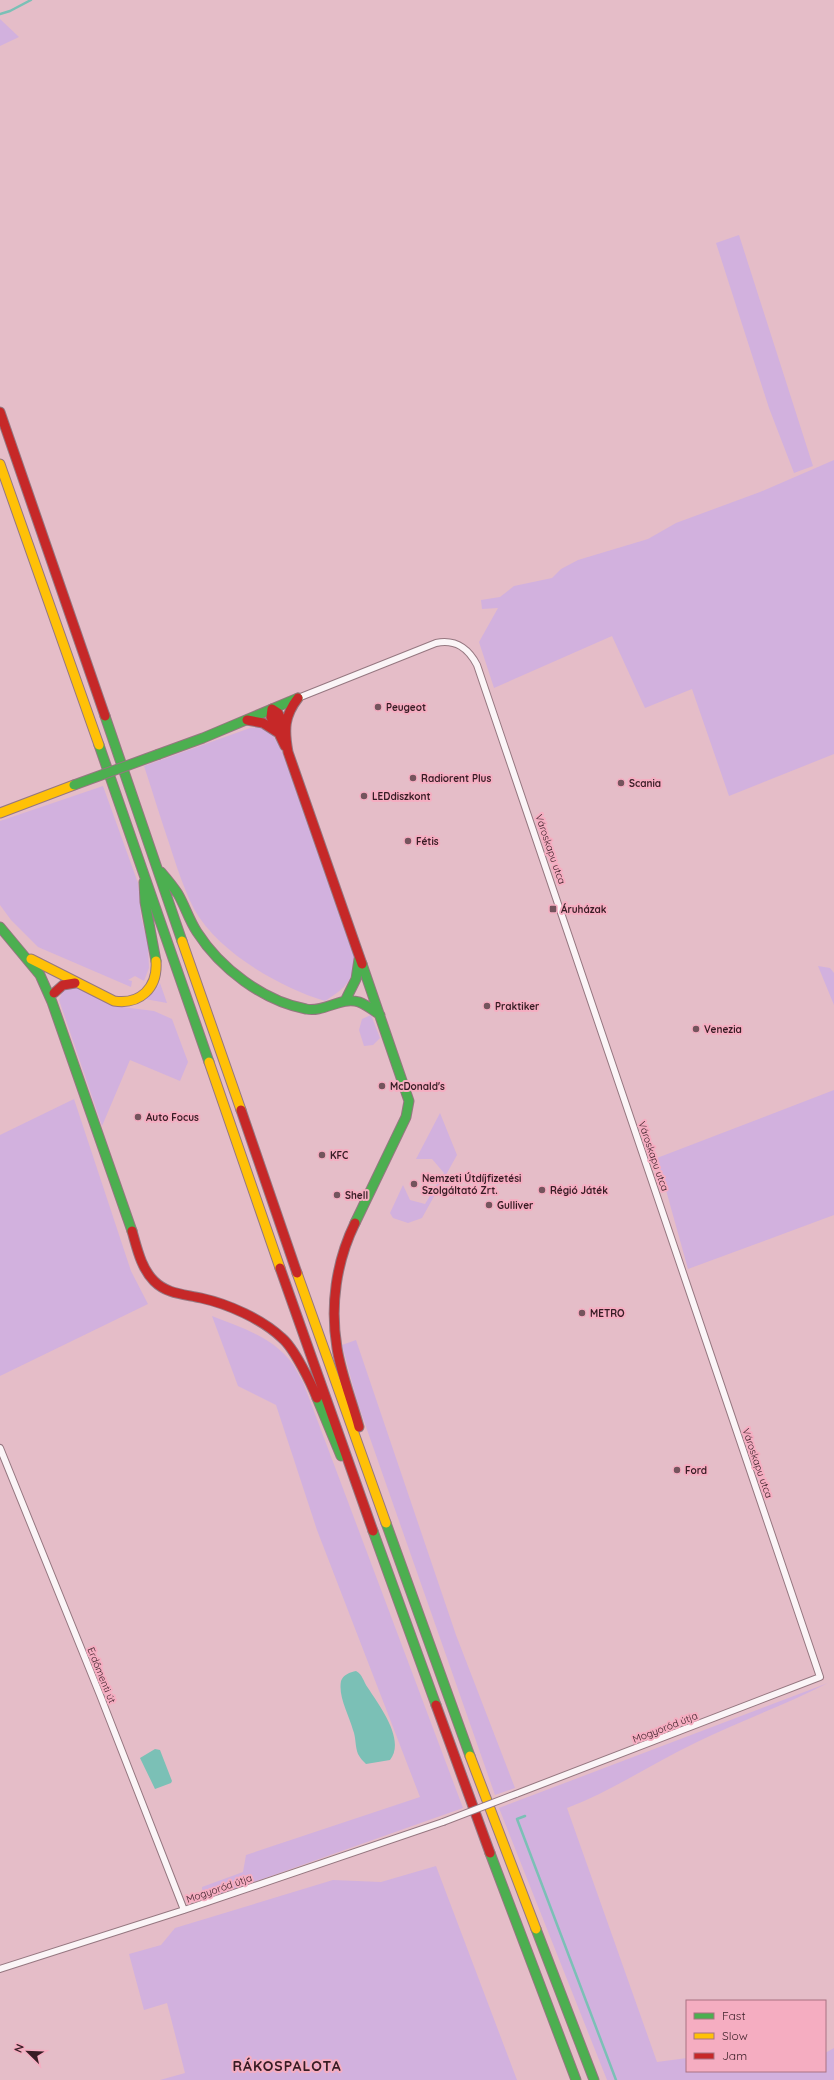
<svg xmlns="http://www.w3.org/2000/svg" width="834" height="2080" font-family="Quicksand,sans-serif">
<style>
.green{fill:#d2b1de}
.water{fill:#7bc0b6}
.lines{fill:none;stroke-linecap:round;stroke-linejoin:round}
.stream{stroke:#7bc0b6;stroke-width:2.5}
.street-casing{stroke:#957780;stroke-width:8}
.fast-casing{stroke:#957780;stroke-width:11}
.slow-casing{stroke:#957780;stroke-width:11}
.jam-casing{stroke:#957780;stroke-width:11}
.street{stroke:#fbf5f7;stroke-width:6}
.fast{stroke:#4caf50;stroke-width:9}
.slow{stroke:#ffc107;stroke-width:9}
.jam{stroke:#c62828;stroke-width:9}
.street-bridge-casing{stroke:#957780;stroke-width:8;stroke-linecap:butt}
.fast-bridge-casing{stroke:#957780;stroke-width:11;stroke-linecap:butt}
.street-bridge{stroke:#fbf5f7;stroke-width:6}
.fast-bridge{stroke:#4caf50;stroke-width:9}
.poi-dot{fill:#74545d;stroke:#f5adc1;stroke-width:1.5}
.labels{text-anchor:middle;stroke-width:4;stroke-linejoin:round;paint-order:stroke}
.poi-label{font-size:10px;font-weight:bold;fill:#371c24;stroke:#f5adc1;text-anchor:start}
.street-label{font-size:10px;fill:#371c24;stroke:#f5adc1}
.district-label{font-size:14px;font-weight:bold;letter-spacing:1px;fill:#371c24;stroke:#f5adc1}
</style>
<rect width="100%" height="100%" fill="#e5bdc8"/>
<path class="green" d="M0,19L19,37L0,46Z
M739,235L813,466L794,473L769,408L716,243Z
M834,460V754L729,796L692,689L645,708L612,636L494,688L479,642L498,608L482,609L481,600L500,597L514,586L552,578L561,569L578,560L648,539L676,523L760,492Z
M259,727L270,732L278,743L294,780L354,955C354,981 347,987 325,1001C279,987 218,952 194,909C184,889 177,868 170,846C161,820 153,793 144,766L250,728Z
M103,786L138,883L141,916L148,945L149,968L144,981L135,976L128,980L132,981L131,987L38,947L11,920L0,905V821Z
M818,966L830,968L834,973V1005Z
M160,983L167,1003L145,999L154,992Z
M75,986L114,1006L154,1011L172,1019L188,1062L180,1081L130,1060L102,1126L59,1000L63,990Z
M371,1015L380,1038L373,1045L364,1046L359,1030L362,1019Z
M834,1090V1215L688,1269L657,1158Z
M74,1099L131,1271L148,1304L0,1376V1135Z
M440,1113L457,1155L422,1218L408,1223L393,1218L390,1213L403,1185L410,1200L425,1204L444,1173L432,1159H416Z
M212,1316C240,1327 273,1337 292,1363C296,1368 299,1376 303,1382L463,1808L203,1900L202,1887L243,1872L246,1855L420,1797L317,1530L276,1405L238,1386Z
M356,1340L456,1635L515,1788L495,1795L357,1401L342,1345Z
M828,1683C785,1705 740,1721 697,1742C653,1763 612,1791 567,1808L657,2062L687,2058V2071H825V2053L834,2048V2080H607L499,1808Z
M436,1866L517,2080H160L185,2073L167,2003L144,2010L129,1954L161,1945L175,1928L333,1880L381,1882Z"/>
<path class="water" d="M356,1671C363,1675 363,1681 368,1688C379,1705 406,1740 390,1760L366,1764C363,1761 360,1758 358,1754C355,1747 356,1737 353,1730C349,1715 338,1697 341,1681C343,1675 350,1672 356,1671Z
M155,1749L160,1750L172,1781L171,1783L155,1789L140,1758Z"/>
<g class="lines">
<path class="stream" d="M0,14L10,11L31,0
M525,1816L517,1819L616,2080"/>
<g class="street-casing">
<path id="street" d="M298,698L436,643C456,639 468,648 477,665L820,1677L516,1794
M0,1448L100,1695L184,1910
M0,1969L184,1910L443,1822"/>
</g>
<g class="fast-casing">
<path id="fast" d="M105,716L182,941
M99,745L209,1062
M159,754L203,738L298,698
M161,872C167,879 173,886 178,894C185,906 189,920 197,932C220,968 263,1001 306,1009C324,1013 341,996 359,1002C367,1005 374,1011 380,1015
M144,882L145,902L156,961
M0,927L40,975L52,1002L132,1231
M345,1001L356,979L359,959
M355,1223L406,1117L409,1101L362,964
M317,1398L341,1456
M386,1523L470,1756
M373,1531L436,1705
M490,1853L576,2080
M536,1929L594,2080"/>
</g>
<g class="slow-casing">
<path id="slow" d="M0,464L99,745
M0,813L74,785
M182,941L241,1110
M31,959L114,1001C140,1005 158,988 156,961
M209,1062L280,1268
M297,1273L386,1523
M470,1756L536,1929"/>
</g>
<g class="jam-casing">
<path id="jam" d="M0,412L105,716
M298,698C284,716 284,730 288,752L362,964
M247,720L263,723L277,732
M284,726L278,713L272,709L271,717L285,746
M54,993L63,985L75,983
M241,1110L297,1273
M355,1223C336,1262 330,1306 337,1348C341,1374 352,1401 359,1427
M132,1231C137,1248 141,1268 154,1281C167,1294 183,1294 201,1298C228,1304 262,1319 282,1338C294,1348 311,1383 317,1398
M280,1268L373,1531
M436,1705L490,1853"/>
</g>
<use href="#street" class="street"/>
<use href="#fast" class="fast"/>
<use href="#slow" class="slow"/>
<use href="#jam" class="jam"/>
<g class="street-bridge-casing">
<path id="street-bridge" d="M443,1822L516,1794"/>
</g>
<g class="fast-bridge-casing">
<path id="fast-bridge" d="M74,785L159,754"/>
</g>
<use href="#street-bridge" class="street-bridge"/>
<use href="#fast-bridge" class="fast-bridge"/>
</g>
<g class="poi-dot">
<circle cx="378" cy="707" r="4"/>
<circle cx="413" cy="778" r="4"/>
<circle cx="621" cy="783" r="4"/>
<circle cx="364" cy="796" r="4"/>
<circle cx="408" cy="841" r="4"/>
<rect x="549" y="905" width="8" height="8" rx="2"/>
<circle cx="487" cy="1006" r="4"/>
<circle cx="696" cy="1029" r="4"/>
<circle cx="382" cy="1086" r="4"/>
<circle cx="138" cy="1117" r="4"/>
<circle cx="322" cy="1155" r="4"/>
<circle cx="414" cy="1184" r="4"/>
<circle cx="542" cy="1190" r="4"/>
<circle cx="337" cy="1195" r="4"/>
<circle cx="489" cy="1205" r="4"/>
<circle cx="582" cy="1313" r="4"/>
<circle cx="677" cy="1470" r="4"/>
</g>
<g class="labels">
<g class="poi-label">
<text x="386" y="711">Peugeot</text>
<text x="421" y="782">Radiorent Plus</text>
<text x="629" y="787">Scania</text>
<text x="372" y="800">LEDdiszkont</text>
<text x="416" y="845">Fétis</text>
<text x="561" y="913">Áruházak</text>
<text x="495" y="1010">Praktiker</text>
<text x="704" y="1033">Venezia</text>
<text x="390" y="1090">McDonald's</text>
<text x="146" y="1121">Auto Focus</text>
<text x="330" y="1159">KFC</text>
<text x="422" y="1182">Nemzeti Útdíjfizetési<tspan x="422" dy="12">Szolgáltató Zrt.</tspan></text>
<text x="550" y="1194">Régió Játék</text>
<text x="345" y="1199">Shell</text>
<text x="497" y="1209">Gulliver</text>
<text x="590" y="1317">METRO</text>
<text x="685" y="1474">Ford</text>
</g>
<g class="street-label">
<text transform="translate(551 849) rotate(71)" y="4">Városkapu utca</text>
<text transform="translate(654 1156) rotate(71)" y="4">Városkapu utca</text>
<text transform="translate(758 1463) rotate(71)" y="4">Városkapu utca</text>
<text transform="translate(102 1675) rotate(68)" y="4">Erdőmenti út</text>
<text transform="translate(665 1727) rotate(-21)" y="4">Mogyoród útja</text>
<text transform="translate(219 1888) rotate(-19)" y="4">Mogyoród útja</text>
</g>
<g class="district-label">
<text x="287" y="2071">RÁKOSPALOTA</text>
</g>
</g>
<rect x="686" y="2000" width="140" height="72" fill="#f5adc1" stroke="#a97382"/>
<rect x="694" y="2013" width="20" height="6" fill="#4caf50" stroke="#a97382"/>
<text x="722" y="2020" font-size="12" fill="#371c24">Fast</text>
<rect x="694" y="2033" width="20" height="6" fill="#ffc107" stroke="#a97382"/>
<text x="722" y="2040" font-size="12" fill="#371c24">Slow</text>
<rect x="694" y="2053" width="20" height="6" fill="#c62828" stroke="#a97382"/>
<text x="722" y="2060" font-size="12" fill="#371c24">Jam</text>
<g transform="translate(28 2052) rotate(293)" stroke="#f5adc1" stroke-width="3" paint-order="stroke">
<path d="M0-3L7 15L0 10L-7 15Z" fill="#371c24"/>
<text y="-6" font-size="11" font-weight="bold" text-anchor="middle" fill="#371c24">N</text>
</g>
</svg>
